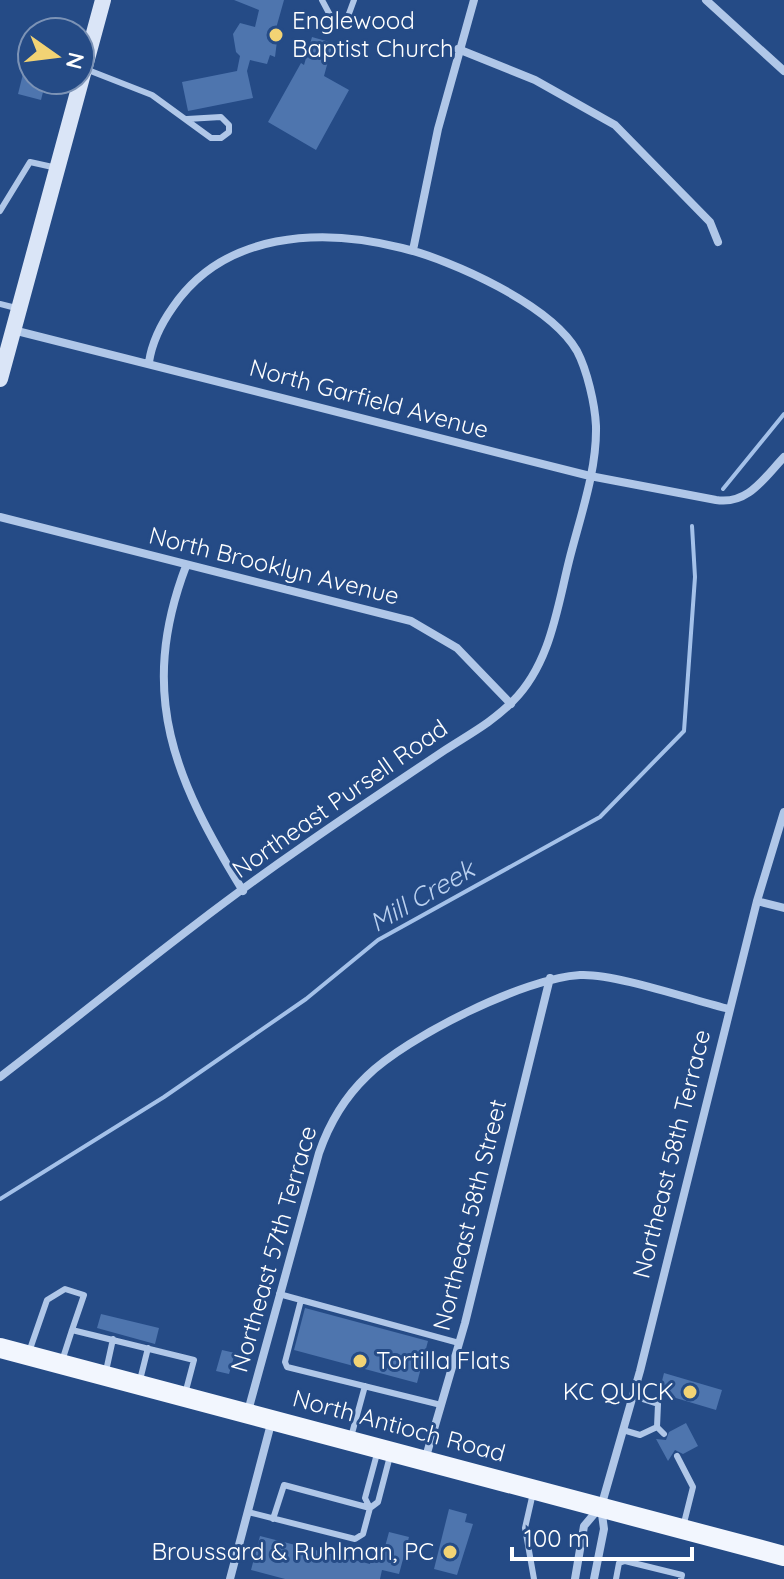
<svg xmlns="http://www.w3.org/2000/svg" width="784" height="1579" font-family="Quicksand,sans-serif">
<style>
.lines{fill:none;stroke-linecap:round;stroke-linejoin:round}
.stream{stroke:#a4c1e9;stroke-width:4}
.building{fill:#4e75ae}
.lane{stroke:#b0c7e8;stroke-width:6}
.street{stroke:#b0c7e8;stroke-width:8}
.secondary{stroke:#dae5f7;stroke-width:16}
.primary{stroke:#f2f6fe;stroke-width:20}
.poi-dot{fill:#f2d374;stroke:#254b86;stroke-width:3}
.labels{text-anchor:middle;stroke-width:6;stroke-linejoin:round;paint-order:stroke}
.poi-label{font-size:24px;fill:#fff;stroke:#254b86;text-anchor:start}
.street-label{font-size:24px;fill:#fff;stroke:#254b86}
.water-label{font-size:26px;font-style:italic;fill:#bbd1f0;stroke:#254b86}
</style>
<rect width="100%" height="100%" fill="#254b86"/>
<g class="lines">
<path class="stream" d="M723,489L784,414
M0,1199L164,1097L306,999L378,940L600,817L684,731L695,577L692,526"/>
</g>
<path class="building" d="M234,0H284L275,32L278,33L275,57L270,55L267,64L250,60L247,71L253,98L188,111L182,82L237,71L240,56L236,52L233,34L240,23L255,27L259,10Z
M312,37L333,43L324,76L349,90L316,150L268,122L301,63L304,65Z
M23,74L32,76V80H46L41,100L18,94Z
M305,1308L428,1341L417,1383L294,1350Z
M101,1314L159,1328L155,1344L97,1328Z
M222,1350L235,1353L229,1374L216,1371Z
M664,1373L722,1390L716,1410L659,1393Z
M686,1423L698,1446L683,1454L675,1450L668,1461L656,1439L666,1440L669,1432Z
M449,1509L467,1514L465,1522L473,1524L457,1575L434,1569Z
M389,1532L409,1537L399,1574L382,1570L380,1579H285L251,1570L260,1536L370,1564L373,1552L383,1554Z"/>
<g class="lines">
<path class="lane" d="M322,0L330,15L339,22L347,19L354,0
M88,70L152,95L211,138H221L229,132V125L221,117L187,119
M0,211L30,162L57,168
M0,304L16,308
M279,1294L301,1300
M29,1352L47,1300L65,1289L84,1295L72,1330
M62,1361L72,1330L194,1360L185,1394
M106,1371L113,1339
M140,1380L148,1348
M633,1396L658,1404L657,1427
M441,1405L287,1367L285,1362L301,1300L459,1343
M623,1430L640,1435L657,1427L664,1434
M351,1437L365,1386
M677,1456L693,1487L683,1527
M533,1493L525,1528L534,1579
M370,1508L365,1498L378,1450
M248,1512L355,1539L363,1534L370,1508L378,1502L390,1456
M273,1519L284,1485L370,1508
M616,1579L619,1563L625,1561L682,1575L681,1579"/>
<path class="street" d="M706,0L784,71
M458,49L535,80L615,125L710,222L718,242
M413,250L438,129L474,0
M13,330L590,476L716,500C748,505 764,478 784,457
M0,517L411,621L457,648L511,704
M186,566C137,695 175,780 243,891
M757,901L784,908
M0,1077C99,1001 196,920 299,849C347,815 396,783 445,750C468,735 494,721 513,701C550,664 557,609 569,561C580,517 597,471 596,426C595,404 587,370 577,351C551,305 452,260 402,248C321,227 224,232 173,307C161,324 152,342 149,362
M248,1411L319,1153C329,1124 344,1098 367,1076C407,1037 524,978 580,975C614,973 692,1000 729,1009
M425,1460L465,1323L550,978
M230,1579L272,1420
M575,1579L584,1526L600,1507
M594,1579L604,1529L601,1507L640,1371L757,901L784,812"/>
<path class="secondary" d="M0,379L103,0"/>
<path class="primary" d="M0,1348L784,1556"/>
</g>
<g class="poi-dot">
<circle cx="276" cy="35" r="8"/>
<circle cx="360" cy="1361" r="8"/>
<circle cx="690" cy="1392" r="8"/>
<circle cx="450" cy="1552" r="8"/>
</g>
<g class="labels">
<g class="poi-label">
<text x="292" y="29">Englewood<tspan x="292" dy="28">Baptist Church</tspan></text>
<text x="376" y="1369">Tortilla Flats</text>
<text x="674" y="1400" text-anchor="end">KC QUICK</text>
<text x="434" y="1560" text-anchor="end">Broussard &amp; Ruhlman, PC</text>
</g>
<g class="street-label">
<text transform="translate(369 399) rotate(15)" y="8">North Garfield Avenue</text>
<text transform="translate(274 566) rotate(14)" y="8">North Brooklyn Avenue</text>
<text transform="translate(340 799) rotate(-35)" y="8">Northeast Pursell Road</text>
<text transform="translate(672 1154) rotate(-76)" y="8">Northeast 58th Terrace</text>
<text transform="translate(470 1215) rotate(-76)" y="8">Northeast 58th Street</text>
<text transform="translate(274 1249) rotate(-74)" y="8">Northeast 57th Terrace</text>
<text transform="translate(399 1426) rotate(15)" y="8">North Antioch Road</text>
</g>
<g class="water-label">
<text transform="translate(422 896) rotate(-30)" y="9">Mill Creek</text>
</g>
</g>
<g transform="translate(56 56) rotate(104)"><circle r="38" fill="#254b86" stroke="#7c93b6" stroke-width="2"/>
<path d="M0-6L14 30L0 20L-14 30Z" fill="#f2d374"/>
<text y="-12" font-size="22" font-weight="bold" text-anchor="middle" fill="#ffffff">N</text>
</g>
<path d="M512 1547v12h180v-12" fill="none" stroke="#ffffff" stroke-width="4"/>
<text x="524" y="1547" font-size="24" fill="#ffffff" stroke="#254b86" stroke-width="6" paint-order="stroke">100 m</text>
</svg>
